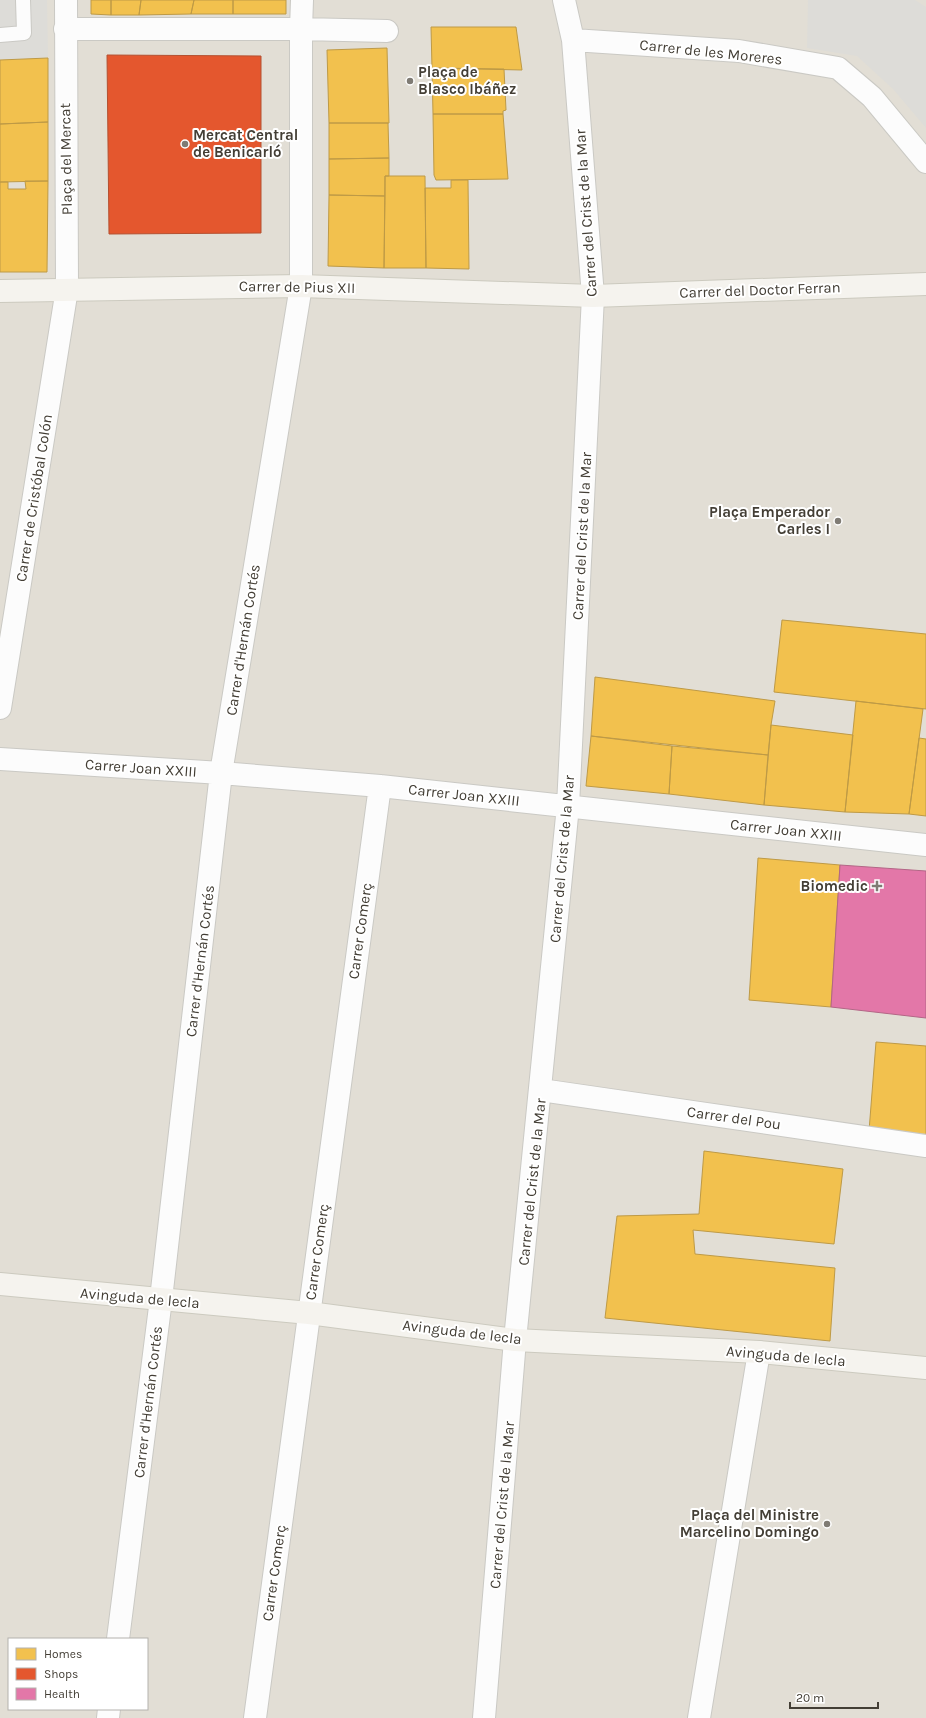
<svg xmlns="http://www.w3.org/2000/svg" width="926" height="1718" font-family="Karla,sans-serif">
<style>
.residential{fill:#e2ded5;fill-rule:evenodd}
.parking{fill:#dddcd8}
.homes{fill:#f2c14e;stroke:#be9a46}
.shops{fill:#e4572e;stroke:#b45030}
.health{fill:#e377a8;stroke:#b36686}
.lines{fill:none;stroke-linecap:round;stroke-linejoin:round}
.lane-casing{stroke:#cac9c4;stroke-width:16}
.street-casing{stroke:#cac9c4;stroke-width:24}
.secondary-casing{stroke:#cccabf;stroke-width:24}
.lane{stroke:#fcfcfc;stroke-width:14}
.street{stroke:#fcfcfc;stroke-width:22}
.secondary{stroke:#f5f3ee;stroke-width:22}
.poi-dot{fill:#7f7b74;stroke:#fff;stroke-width:1.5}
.labels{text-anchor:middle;stroke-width:4;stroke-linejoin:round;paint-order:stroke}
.street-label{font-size:15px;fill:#433e35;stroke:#fff}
.poi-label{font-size:15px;font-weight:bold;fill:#433e35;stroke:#fff;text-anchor:end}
</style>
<rect width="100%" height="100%" fill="#eeede8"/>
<path class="residential" d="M0,0H926V1718H0ZM9,1639H147V1709H9Z"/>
<path class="parking" d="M0,0H47L48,58L0,60Z
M808,0H915L926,7V128L893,89L857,56L807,48Z"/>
<path class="homes" d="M91,0H111V15L91,14Z
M111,0H141L139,15H111Z
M141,0H194L191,14L139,15Z
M194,0H233V14H191Z
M233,0H286V14H233Z
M431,27H516L522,70L432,68Z
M387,48L389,123H329L327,50Z
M48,58V122L0,124V60Z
M432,68L504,69L506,110L503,111V114H433Z
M433,114H503L508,179L436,180L434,175Z
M48,122V181L0,182V124Z
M329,123H388L389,158L329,159Z
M389,158V176H385V196L329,195V159Z
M385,176H425L426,268H384Z
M451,180H468L469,269L426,268L425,188H451Z
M25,181H48L47,272H0V182H8V189H26Z
M329,195L385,196L384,268L328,266Z
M782,620L926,634V709L774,692Z
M595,677L775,701L771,725L768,755L591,736Z
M856,701L923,709L909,814L845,812Z
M771,725L853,735L845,812L764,805Z
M591,736L672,746L669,794L586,786Z
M919,738L926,739V816L909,814Z
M672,746L768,755L764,805L669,794Z
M758,858L840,865L831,1007L749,1000Z
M876,1042L926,1046V1138L869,1131Z
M704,1151L843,1169L834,1244L693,1230L695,1254L835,1268L830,1341L605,1318L617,1216L699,1214Z"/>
<path class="shops" d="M107,55L261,56V233L109,234Z"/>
<path class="health" d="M840,865L926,871V1018L831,1007Z"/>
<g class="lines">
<g class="lane-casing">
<path id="lane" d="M0,35L24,33L23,0"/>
</g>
<g class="street-casing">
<path id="street" d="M302,0L301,29L387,31
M65,29H301V286L221,773L161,1299L118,1639
M573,40L739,51L838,68L872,97L926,162
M0,708L67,289L66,0
M0,759L221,773L380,786L926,845
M541,1090L926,1146
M108,1718L109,1709
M255,1718L380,786
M484,1718L515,1340L568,806L593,296L573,40L564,0
M699,1718L759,1352"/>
</g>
<g class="secondary-casing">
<path id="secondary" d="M0,291L301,286L593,296L926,284
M0,1284L309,1313L515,1340L759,1352L926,1368"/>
</g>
<use href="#lane" class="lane"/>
<use href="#street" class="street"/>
<use href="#secondary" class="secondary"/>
</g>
<g class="poi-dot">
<circle cx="410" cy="81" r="4"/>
<circle cx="185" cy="144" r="4"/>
<circle cx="838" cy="521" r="4"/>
<path d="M875 880h4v4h4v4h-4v4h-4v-4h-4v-4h4z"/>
<circle cx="827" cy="1524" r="4"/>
</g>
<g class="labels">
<g class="street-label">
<text transform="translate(711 52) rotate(6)" y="5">Carrer de les Moreres</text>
<text transform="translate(66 159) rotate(-91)" y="5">Plaça del Mercat</text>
<text transform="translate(586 213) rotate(-94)" y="5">Carrer del Crist de la Mar</text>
<text transform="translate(297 287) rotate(1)" y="5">Carrer de Pius XII</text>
<text transform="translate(760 290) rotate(-2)" y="5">Carrer del Doctor Ferran</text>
<text transform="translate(34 498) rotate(-81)" y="5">Carrer de Cristóbal Colón</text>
<text transform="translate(582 536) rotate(-87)" y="5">Carrer del Crist de la Mar</text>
<text transform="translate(243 640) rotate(-81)" y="5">Carrer d'Hernán Cortés</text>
<text transform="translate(141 768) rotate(4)" y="5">Carrer Joan XXIII</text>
<text transform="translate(464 795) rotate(6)" y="5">Carrer Joan XXIII</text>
<text transform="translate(786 830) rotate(6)" y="5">Carrer Joan XXIII</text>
<text transform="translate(562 859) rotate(-85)" y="5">Carrer del Crist de la Mar</text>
<text transform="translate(360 931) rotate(-82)" y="5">Carrer Comerç</text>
<text transform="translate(200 961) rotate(-83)" y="5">Carrer d'Hernán Cortés</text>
<text transform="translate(734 1118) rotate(8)" y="5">Carrer del Pou</text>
<text transform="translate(532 1182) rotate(-84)" y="5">Carrer del Crist de la Mar</text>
<text transform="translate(317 1252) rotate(-82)" y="5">Carrer Comerç</text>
<text transform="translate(140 1298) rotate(5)" y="5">Avinguda de lecla</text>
<text transform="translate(462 1332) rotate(7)" y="5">Avinguda de lecla</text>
<text transform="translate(786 1356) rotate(5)" y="5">Avinguda de lecla</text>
<text transform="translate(148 1402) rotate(-83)" y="5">Carrer d'Hernán Cortés</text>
<text transform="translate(502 1505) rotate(-85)" y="5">Carrer del Crist de la Mar</text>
<text transform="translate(274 1573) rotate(-82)" y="5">Carrer Comerç</text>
</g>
<g class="poi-label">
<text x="418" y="77" text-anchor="start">Plaça de<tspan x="418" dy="17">Blasco Ibáñez</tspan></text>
<text x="193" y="140" text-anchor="start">Mercat Central<tspan x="193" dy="17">de Benicarló</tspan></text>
<text x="830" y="517">Plaça Emperador<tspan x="830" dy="17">Carles I</tspan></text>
<text x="868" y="891">Biomedic</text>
<text x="819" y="1520">Plaça del Ministre<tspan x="819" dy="17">Marcelino Domingo</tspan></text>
</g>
</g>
<rect x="8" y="1638" width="140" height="72" fill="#ffffff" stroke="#b4b2ae"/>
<rect x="16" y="1648" width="20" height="12" fill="#f2c14e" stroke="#b4b2ae"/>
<text x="44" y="1658" font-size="12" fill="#433e35">Homes</text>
<rect x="16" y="1668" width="20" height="12" fill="#e4572e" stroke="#b4b2ae"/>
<text x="44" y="1678" font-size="12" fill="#433e35">Shops</text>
<rect x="16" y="1688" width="20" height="12" fill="#e377a8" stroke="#b4b2ae"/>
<text x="44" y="1698" font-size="12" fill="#433e35">Health</text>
<path d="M790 1702v6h88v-6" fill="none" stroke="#433e35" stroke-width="2"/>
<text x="796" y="1702" font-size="12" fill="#433e35" stroke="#ffffff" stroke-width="3" paint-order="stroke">20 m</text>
</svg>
